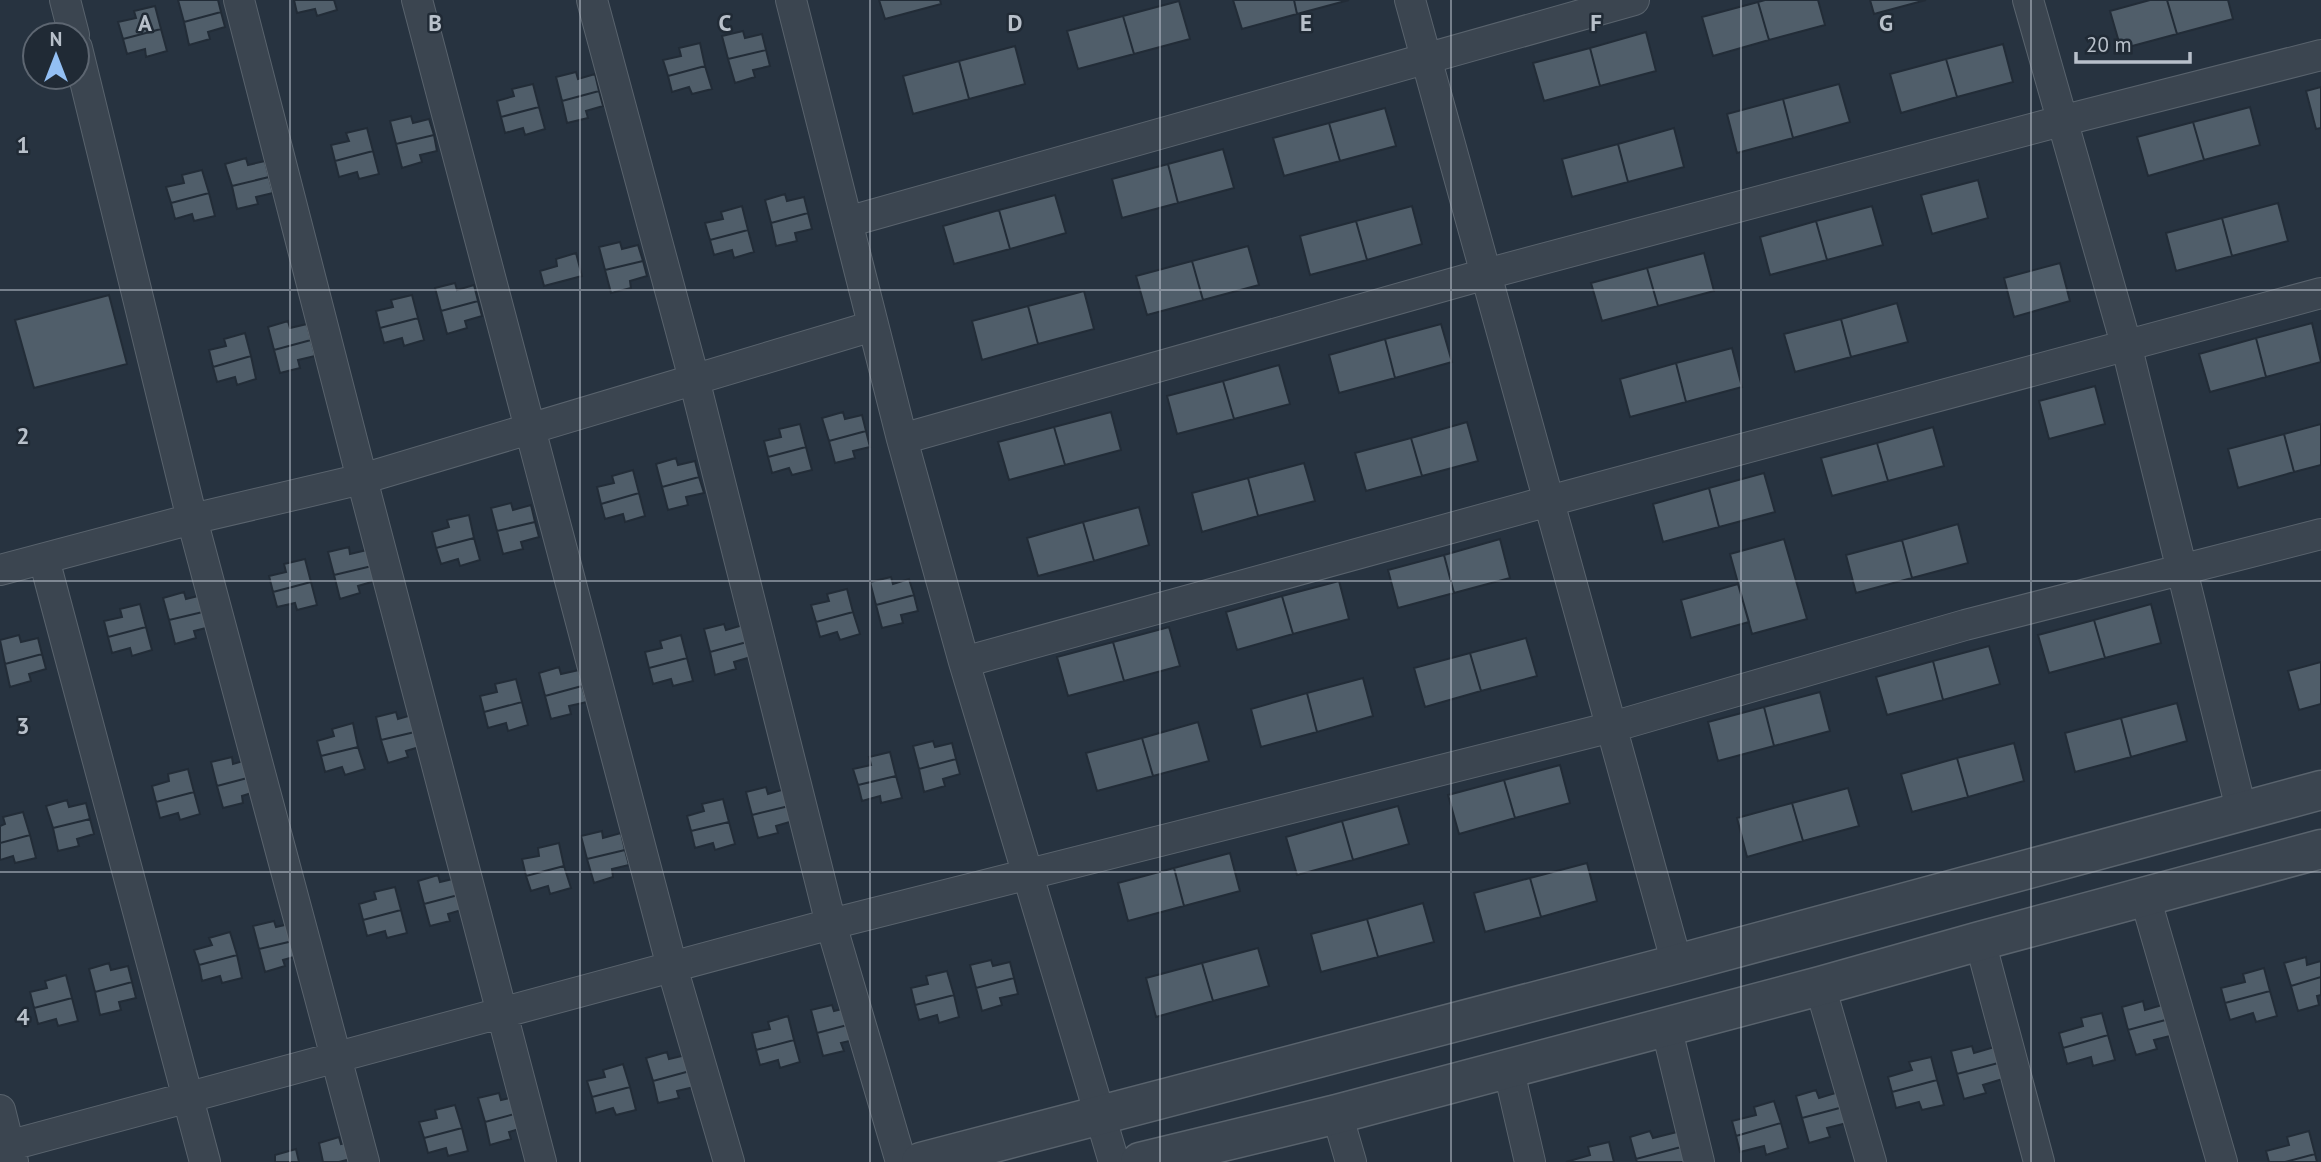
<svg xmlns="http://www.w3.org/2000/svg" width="2321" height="1162" font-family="'PT Sans',sans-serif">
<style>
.building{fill:#505e6a;stroke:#222c37;stroke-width:2}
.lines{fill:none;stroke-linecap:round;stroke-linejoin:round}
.minor-casing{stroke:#59636d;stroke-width:32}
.tertiary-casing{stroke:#59636d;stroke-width:41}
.minor{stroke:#3b4550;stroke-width:30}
.tertiary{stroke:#3b4550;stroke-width:38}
.grid{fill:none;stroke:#b8c0ca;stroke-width:2;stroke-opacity:0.55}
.grid-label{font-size:23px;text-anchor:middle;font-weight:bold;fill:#b8c0ca;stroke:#202a35;stroke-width:5;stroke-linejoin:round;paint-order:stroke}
</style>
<rect width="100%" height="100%" fill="#273340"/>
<path class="building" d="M178,0H218L221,12L184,22Z
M294,0H334L337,10L317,16L315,9L297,13Z
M879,0H940L941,4L885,19Z
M1233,0H1294L1297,14L1242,29Z
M1294,0H1349L1297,14Z
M1765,0H1818L1825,25L1769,40L1758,2Z
M1870,0H1926L1874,14Z
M2150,0H2167L2177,34L2121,49L2110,11Z
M2167,0H2228L2233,19L2177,34Z
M1179,1L1190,39L1134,54L1123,16Z
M1758,2L1769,40L1713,56L1702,17Z
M155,6L161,29L123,39L118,22L136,18L134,11Z
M221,12L225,27L208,32L210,39L189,45L184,22Z
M1123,16L1134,54L1078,69L1067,31Z
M161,29L167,51L146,57L145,49L127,54L123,39Z
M743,31L745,38L762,34L766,50L728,59L722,36Z
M1646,32L1656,71L1600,86L1590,48Z
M700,43L705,66L668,76L663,60L681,56L679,48Z
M2003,44L2013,82L1957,97L1946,59Z
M1015,46L1025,84L969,99L959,61Z
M1590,48L1600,86L1544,101L1533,63Z
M766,50L770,66L753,70L755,77L735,83L728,59Z
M1946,59L1957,97L1901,113L1890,74Z
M959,61L969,99L913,114L903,76Z
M705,66L712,89L692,94L689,87L672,92L668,76Z
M576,72L578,79L595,74L599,91L562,101L556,77Z
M533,84L539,107L501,117L497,101L514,96L512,89Z
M1839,84L1850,122L1793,138L1783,99Z
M2321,87V128L2316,129L2306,91Z
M599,91L603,106L586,111L588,118L567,123L562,101Z
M1783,99L1793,138L1737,153L1727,114Z
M539,107L545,129L525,135L523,128L505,133L501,117Z
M2250,107L2260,145L2204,160L2193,122Z
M1385,108L1396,146L1340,161L1329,123Z
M411,116L413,123L429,119L434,135L396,144L390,121Z
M2193,122L2204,160L2148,176L2137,137Z
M1329,123L1340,161L1284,176L1273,138Z
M367,128L373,151L335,161L331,145L349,141L346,133Z
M1674,128L1684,167L1628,182L1618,144Z
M434,135L437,151L420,155L422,162L402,168L396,144Z
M1618,144L1628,182L1572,197L1562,159Z
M1223,149L1234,188L1178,203L1168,164Z
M373,151L379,174L359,179L357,172L339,177L335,161Z
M246,158L248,165L265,161L269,177L232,186L225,164Z
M1168,164L1178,203L1122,218L1112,179Z
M202,170L209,193L171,203L166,187L184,183L182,175Z
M269,177L273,193L256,197L258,204L237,209L232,186Z
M1978,180L1988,218L1932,234L1921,195Z
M209,193L215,216L194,221L192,214L175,219L171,203Z
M785,194L787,201L804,197L808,213L771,223L765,200Z
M1055,195L1066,233L1010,249L999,210Z
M2278,203L2288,241L2232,256L2222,218Z
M742,206L748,230L710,240L705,223L723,219L721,212Z
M1412,206L1422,244L1367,260L1356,221Z
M1872,206L1883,245L1827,260L1816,221Z
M999,210L1010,249L954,264L943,226Z
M808,213L812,229L795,233L797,241L776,246L771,223Z
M2222,218L2232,256L2176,271L2166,233Z
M1356,221L1367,260L1310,275L1300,236Z
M1816,221L1827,260L1770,275L1760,237Z
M748,230L754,252L734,258L732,250L714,255L710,240Z
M620,242L622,249L638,245L643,261L605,270L599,247Z
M1248,246L1259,285L1203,300L1192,261Z
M576,253L582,276L544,286L540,271L557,266L556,259Z
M1704,253L1714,291L1658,306L1647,268Z
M643,261L647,276L630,281L631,288L611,293L605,270Z
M1192,261L1203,300L1147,315L1136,276Z
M2060,263L2070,301L2014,317L2004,278Z
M1647,268L1658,306L1602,321L1591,283Z
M455,283L457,290L474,285L478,301L441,311L435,288Z
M1084,291L1094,329L1038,344L1028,306Z
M109,295L127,364L34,388L15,320Z
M412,295L418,318L380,328L376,311L393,307L391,300Z
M478,301L482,316L465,321L467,328L447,334L441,311Z
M1897,303L1908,342L1851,357L1841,319Z
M1028,306L1038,344L982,360L972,321Z
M418,318L424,340L404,346L402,338L384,343L380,328Z
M1841,319L1851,357L1795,372L1784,334Z
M288,321L290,328L307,324L311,340L274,350L268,327Z
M2312,323L2321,362L2266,377L2256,338Z
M1441,324L1452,362L1395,378L1385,339Z
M245,333L251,356L213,367L209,350L226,346L224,339Z
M2256,338L2266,377L2210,392L2199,354Z
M1385,339L1395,378L1339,393L1329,355Z
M311,340L315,356L298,360L300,368L280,373L274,350Z
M1732,348L1742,387L1686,402L1676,363Z
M251,356L256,379L237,385L235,377L217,382L213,367Z
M1676,363L1686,402L1630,417L1620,379Z
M1279,365L1290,404L1234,419L1223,381Z
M1223,381L1234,419L1177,434L1167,396Z
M2095,386L2105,424L2049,439L2039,401Z
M843,412L845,419L862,415L866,431L829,441L822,418Z
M1111,412L1121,450L1065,465L1054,427Z
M1467,422L1478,461L1422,476L1411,438Z
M800,424L806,447L768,457L764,441L781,437L779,429Z
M2321,424V465L2294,472L2284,434Z
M1054,427L1065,465L1009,480L998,442Z
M1933,427L1944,466L1888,481L1877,443Z
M866,431L870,447L853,451L855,458L835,463L829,441Z
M2284,434L2294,472L2238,488L2228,449Z
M1411,438L1422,476L1366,491L1355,453Z
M1877,443L1888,481L1832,496L1821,458Z
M806,447L812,470L792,475L789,468L772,473L768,457Z
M676,458L678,465L695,461L699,477L662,487L656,464Z
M1304,463L1315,501L1258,516L1248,478Z
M633,470L639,493L601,504L597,487L614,483L612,476Z
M1764,473L1775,512L1719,527L1709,488Z
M699,477L704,493L686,497L688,505L668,510L662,487Z
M1248,478L1258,516L1202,532L1192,493Z
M1709,488L1719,527L1663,542L1653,504Z
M639,493L645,516L625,522L623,514L605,519L601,504Z
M511,503L513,510L531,505L535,522L497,531L491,508Z
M1139,507L1149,545L1094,561L1083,522Z
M469,515L474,538L436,548L432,532L449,527L447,520Z
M535,522L539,537L521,542L523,549L503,554L497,531Z
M1083,522L1094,561L1038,576L1027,538Z
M1958,524L1968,563L1912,578L1902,540Z
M474,538L480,560L460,566L458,559L441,564L436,548Z
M1500,539L1510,578L1454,593L1444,555Z
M1784,539L1807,619L1752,634L1730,554Z
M1902,540L1912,578L1856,593L1846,555Z
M349,547L350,554L367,550L372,566L334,575L328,552Z
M1444,555L1454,593L1398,608L1388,570Z
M305,559L311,582L273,592L269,576L286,572L284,564Z
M372,566L375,581L358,586L360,593L340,599L334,575Z
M891,577L893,584L909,579L914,595L876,605L870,582Z
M1339,581L1349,619L1293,634L1282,596Z
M311,582L317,605L297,610L295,603L277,607L273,592Z
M1738,584L1749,622L1691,638L1681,600Z
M847,589L853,612L816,622L811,605L829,601L827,594Z
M184,592L186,599L202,595L207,611L169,620L163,598Z
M914,595L918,611L901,615L903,623L882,628L876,605Z
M1282,596L1293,634L1237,650L1226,612Z
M140,604L146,627L108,637L104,621L122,617L120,609Z
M2151,604L2161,643L2105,658L2094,620Z
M207,611L210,627L194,631L196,638L175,644L169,620Z
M853,612L860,634L840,640L837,632L820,637L816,622Z
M2094,620L2105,658L2049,673L2038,635Z
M724,624L726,630L743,625L747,642L710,652L704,629Z
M146,627L152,650L132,656L130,648L112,653L108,637Z
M1169,627L1180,666L1124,681L1113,642Z
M19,635L21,642L38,638L42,654L5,664L0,640Z
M681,635L687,658L649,668L645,652L662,648L660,641Z
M1526,638L1537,676L1481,691L1470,653Z
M747,642L751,657L734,662L736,669L715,675L710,652Z
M1113,642L1124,681L1068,696L1057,657Z
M1989,646L2000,684L1943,700L1933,661Z
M1470,653L1481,691L1425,707L1414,668Z
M42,654L46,669L29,674L31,681L10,687L5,664Z
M687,658L693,681L673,686L671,679L653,684L649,668Z
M1933,661L1943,700L1887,715L1876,677Z
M2321,662V704L2299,710L2288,671Z
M559,667L561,674L579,670L582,686L545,696L539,673Z
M1363,678L1373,716L1317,732L1307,693Z
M516,679L522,702L484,712L480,696L497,692L495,684Z
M582,686L587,702L569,706L571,714L551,719L545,696Z
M1820,692L1830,731L1774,746L1764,707Z
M1307,693L1317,732L1261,747L1251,709Z
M522,702L528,725L508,731L506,723L488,728L484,712Z
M2177,703L2187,741L2131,757L2121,718Z
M1764,707L1774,746L1718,761L1708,722Z
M396,712L398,719L415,714L419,731L381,740L376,717Z
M2121,718L2131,757L2075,772L2065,733Z
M1198,722L1209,761L1153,776L1142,738Z
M353,723L358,747L321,756L317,741L334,736L332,729Z
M419,731L423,746L406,751L408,757L388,763L381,740Z
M1142,738L1153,776L1097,791L1086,753Z
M933,741L935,747L952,743L956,759L919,769L913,746Z
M2014,743L2024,781L1968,797L1957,758Z
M358,747L365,769L345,775L342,767L325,772L321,756Z
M890,752L896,776L858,785L853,769L871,765L869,757Z
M232,757L233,764L250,759L255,776L217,786L211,762Z
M1957,758L1968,797L1912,812L1901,774Z
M956,759L960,774L943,779L945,786L924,792L919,769Z
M1560,765L1570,803L1515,818L1504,780Z
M188,769L194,792L156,802L152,786L169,781L168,774Z
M255,776L258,791L242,796L243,803L223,808L217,786Z
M896,776L902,798L881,803L880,796L862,801L858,785Z
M1504,780L1515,818L1459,834L1448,795Z
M766,787L768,794L785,789L789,806L752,815L746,792Z
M1848,788L1859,826L1803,841L1792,803Z
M194,792L200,814L180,820L178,813L160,818L156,802Z
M723,799L729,822L691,831L687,816L704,811L702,804Z
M67,800L69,807L86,803L90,819L53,828L46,806Z
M1792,803L1803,841L1747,857L1737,818Z
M789,806L793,821L776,826L778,833L758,838L752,815Z
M1398,806L1409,844L1353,860L1342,821Z
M23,812L30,835L0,843V826L5,824L3,817Z
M90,819L94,834L77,839L79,846L58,851L53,828Z
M1342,821L1353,860L1297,875L1286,837Z
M729,822L735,844L715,850L713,843L695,848L691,831Z
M602,831L603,838L621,833L625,850L587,859L581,836Z
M30,835L36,858L15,863L13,856L0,860V843Z
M559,843L564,866L526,876L522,859L539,856L538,848Z
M625,850L629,865L612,869L613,877L594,883L587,859Z
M1230,853L1240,891L1184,906L1174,868Z
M1587,863L1597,901L1541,917L1530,878Z
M564,866L571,888L550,894L548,886L531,891L526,876Z
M1174,868L1184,906L1128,921L1118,883Z
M438,875L440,882L457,878L462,894L424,904L418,881Z
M1530,878L1541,917L1485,932L1474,893Z
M395,887L401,910L363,920L359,904L376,899L374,892Z
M462,894L465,909L448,914L450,921L430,926L424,904Z
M1423,903L1434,942L1378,957L1367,919Z
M401,910L407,933L387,938L385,931L367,936L363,920Z
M1367,919L1378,957L1321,972L1311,934Z
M274,921L276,927L293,923L297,940L259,949L253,926Z
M230,932L237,955L199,965L194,950L212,945L209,938Z
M297,940L301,955L283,960L285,966L265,972L259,949Z
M1258,948L1269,986L1213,1001L1202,963Z
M237,955L242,978L222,983L220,976L202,981L199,965Z
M2306,957L2307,965L2321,961V977L2291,986L2284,963Z
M991,960L993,966L1010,962L1014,978L976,988L970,965Z
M109,963L111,970L128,966L132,982L95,992L89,969Z
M1202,963L1213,1001L1156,1017L1146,978Z
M2264,968L2270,991L2225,1003L2221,988L2245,982L2243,974Z
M947,971L954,995L915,1005L911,988L928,984L926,976Z
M66,975L72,998L34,1008L30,992L47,988L45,981Z
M2321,977V995L2317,996L2319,1005L2298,1011L2291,986Z
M1014,978L1018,994L1000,998L1002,1005L982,1011L976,988Z
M132,982L136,998L119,1002L121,1010L100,1015L95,992Z
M2270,991L2277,1016L2256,1022L2253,1013L2230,1020L2225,1003Z
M954,995L959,1017L939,1023L937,1015L919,1020L915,1005Z
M72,998L78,1021L58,1026L56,1019L38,1024L34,1008Z
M2143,1001L2145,1010L2169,1003L2173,1018L2128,1030L2122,1007Z
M832,1005L834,1011L850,1007L855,1023L817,1033L811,1010Z
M2102,1013L2108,1035L2063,1048L2059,1033L2083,1026L2081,1018Z
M788,1016L794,1040L756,1050L752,1033L770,1029L768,1022Z
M2173,1018L2178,1034L2154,1040L2157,1049L2136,1055L2128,1030Z
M855,1023L858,1039L841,1043L844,1051L823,1056L817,1033Z
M2108,1035L2115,1060L2093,1066L2091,1057L2067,1064L2063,1048Z
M794,1040L800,1062L780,1068L778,1060L760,1065L756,1050Z
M1972,1046L1974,1053L1998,1046L2002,1062L1957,1074L1951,1051Z
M667,1052L669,1059L686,1055L690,1071L653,1081L646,1058Z
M1931,1057L1937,1080L1892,1092L1888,1077L1912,1070L1909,1062Z
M2002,1062L2006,1078L1983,1085L1986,1093L1964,1099L1957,1074Z
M623,1064L630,1087L592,1097L587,1081L605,1077L603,1070Z
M690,1071L694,1087L677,1091L679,1098L658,1103L653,1081Z
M1937,1080L1944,1105L1922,1110L1919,1102L1896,1108L1892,1092Z
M630,1087L636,1110L616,1115L613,1108L596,1113L592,1097Z
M1816,1090L1819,1098L1842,1091L1847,1106L1802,1118L1796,1096Z
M499,1093L501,1100L518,1096L522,1112L485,1122L478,1098Z
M1774,1101L1781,1123L1736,1136L1732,1121L1756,1115L1754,1107Z
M455,1105L462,1128L424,1138L419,1122L437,1118L435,1110Z
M1847,1106L1851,1122L1827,1128L1830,1137L1809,1143L1802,1118Z
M522,1112L526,1127L509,1132L511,1139L490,1145L485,1122Z
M1781,1123L1788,1148L1766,1155L1764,1146L1740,1152L1736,1136Z
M462,1128L468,1151L448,1156L446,1148L428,1153L424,1138Z
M1650,1131L1653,1138L1677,1132L1681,1147L1636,1159L1630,1137Z
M2309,1131L2315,1154L2285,1162H2269L2266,1151L2289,1145L2287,1137Z
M339,1137L341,1144L358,1140L362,1156L339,1162H323L319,1143Z
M1609,1142L1614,1162H1566L1590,1155L1588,1147Z
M1681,1147L1685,1162H1637L1636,1159Z
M296,1149L299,1162H275V1155Z
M2315,1154L2317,1162H2285Z"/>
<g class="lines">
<g class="minor-casing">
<path id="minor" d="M65,0L74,35
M239,0L362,479L541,1162
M417,0L672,967L729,1162
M592,0L694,379L831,924L901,1162
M791,0L902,439L964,662L1114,1162
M1410,0L1677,964
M2028,0L2126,344L2242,813
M77,48L192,519L364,1162
M847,222L1634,0
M902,439L1486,274L2061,121L2321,55
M44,559L205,1162
M0,570L192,519L362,479L873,326
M964,662L1549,501L2321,293
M2145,897L2222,1162
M1980,941L2039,1162
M1820,986L1871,1162
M1666,1026L1699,1162
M1508,1067L1530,1162
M0,1110L13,1162
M1337,1114L1351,1162
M0,1148L831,924L1612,727L1965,625L2321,534"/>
</g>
<g class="tertiary-casing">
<path id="tertiary" d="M921,1162L1677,964L2321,790
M1140,1162L1337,1114L1820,986L1980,941L2321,849"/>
</g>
<use href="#minor" class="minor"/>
<use href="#tertiary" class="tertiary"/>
</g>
<path class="grid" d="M290,0V1162M580,0V1162M870,0V1162M1160,0V1162M1451,0V1162M1741,0V1162M2031,0V1162M0,290H2321M0,581H2321M0,872H2321"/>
<g class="grid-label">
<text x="145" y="31">A</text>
<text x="435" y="31">B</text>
<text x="725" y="31">C</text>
<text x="1015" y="31">D</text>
<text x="1306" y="31">E</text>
<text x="1596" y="31">F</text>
<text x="1886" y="31">G</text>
<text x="23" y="153">1</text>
<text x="23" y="444">2</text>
<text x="23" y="734">3</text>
<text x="23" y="1025">4</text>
</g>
<g transform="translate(56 56)"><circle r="33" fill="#202a35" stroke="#5d6671" stroke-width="2"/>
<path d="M0-5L12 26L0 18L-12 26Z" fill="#93bff3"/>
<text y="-10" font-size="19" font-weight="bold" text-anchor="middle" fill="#b8c0ca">N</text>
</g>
<path d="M2076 52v10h114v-10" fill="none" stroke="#b8c0ca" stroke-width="3.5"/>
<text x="2086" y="52" font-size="21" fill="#b8c0ca" stroke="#202a35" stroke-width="5" paint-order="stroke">20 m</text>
</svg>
